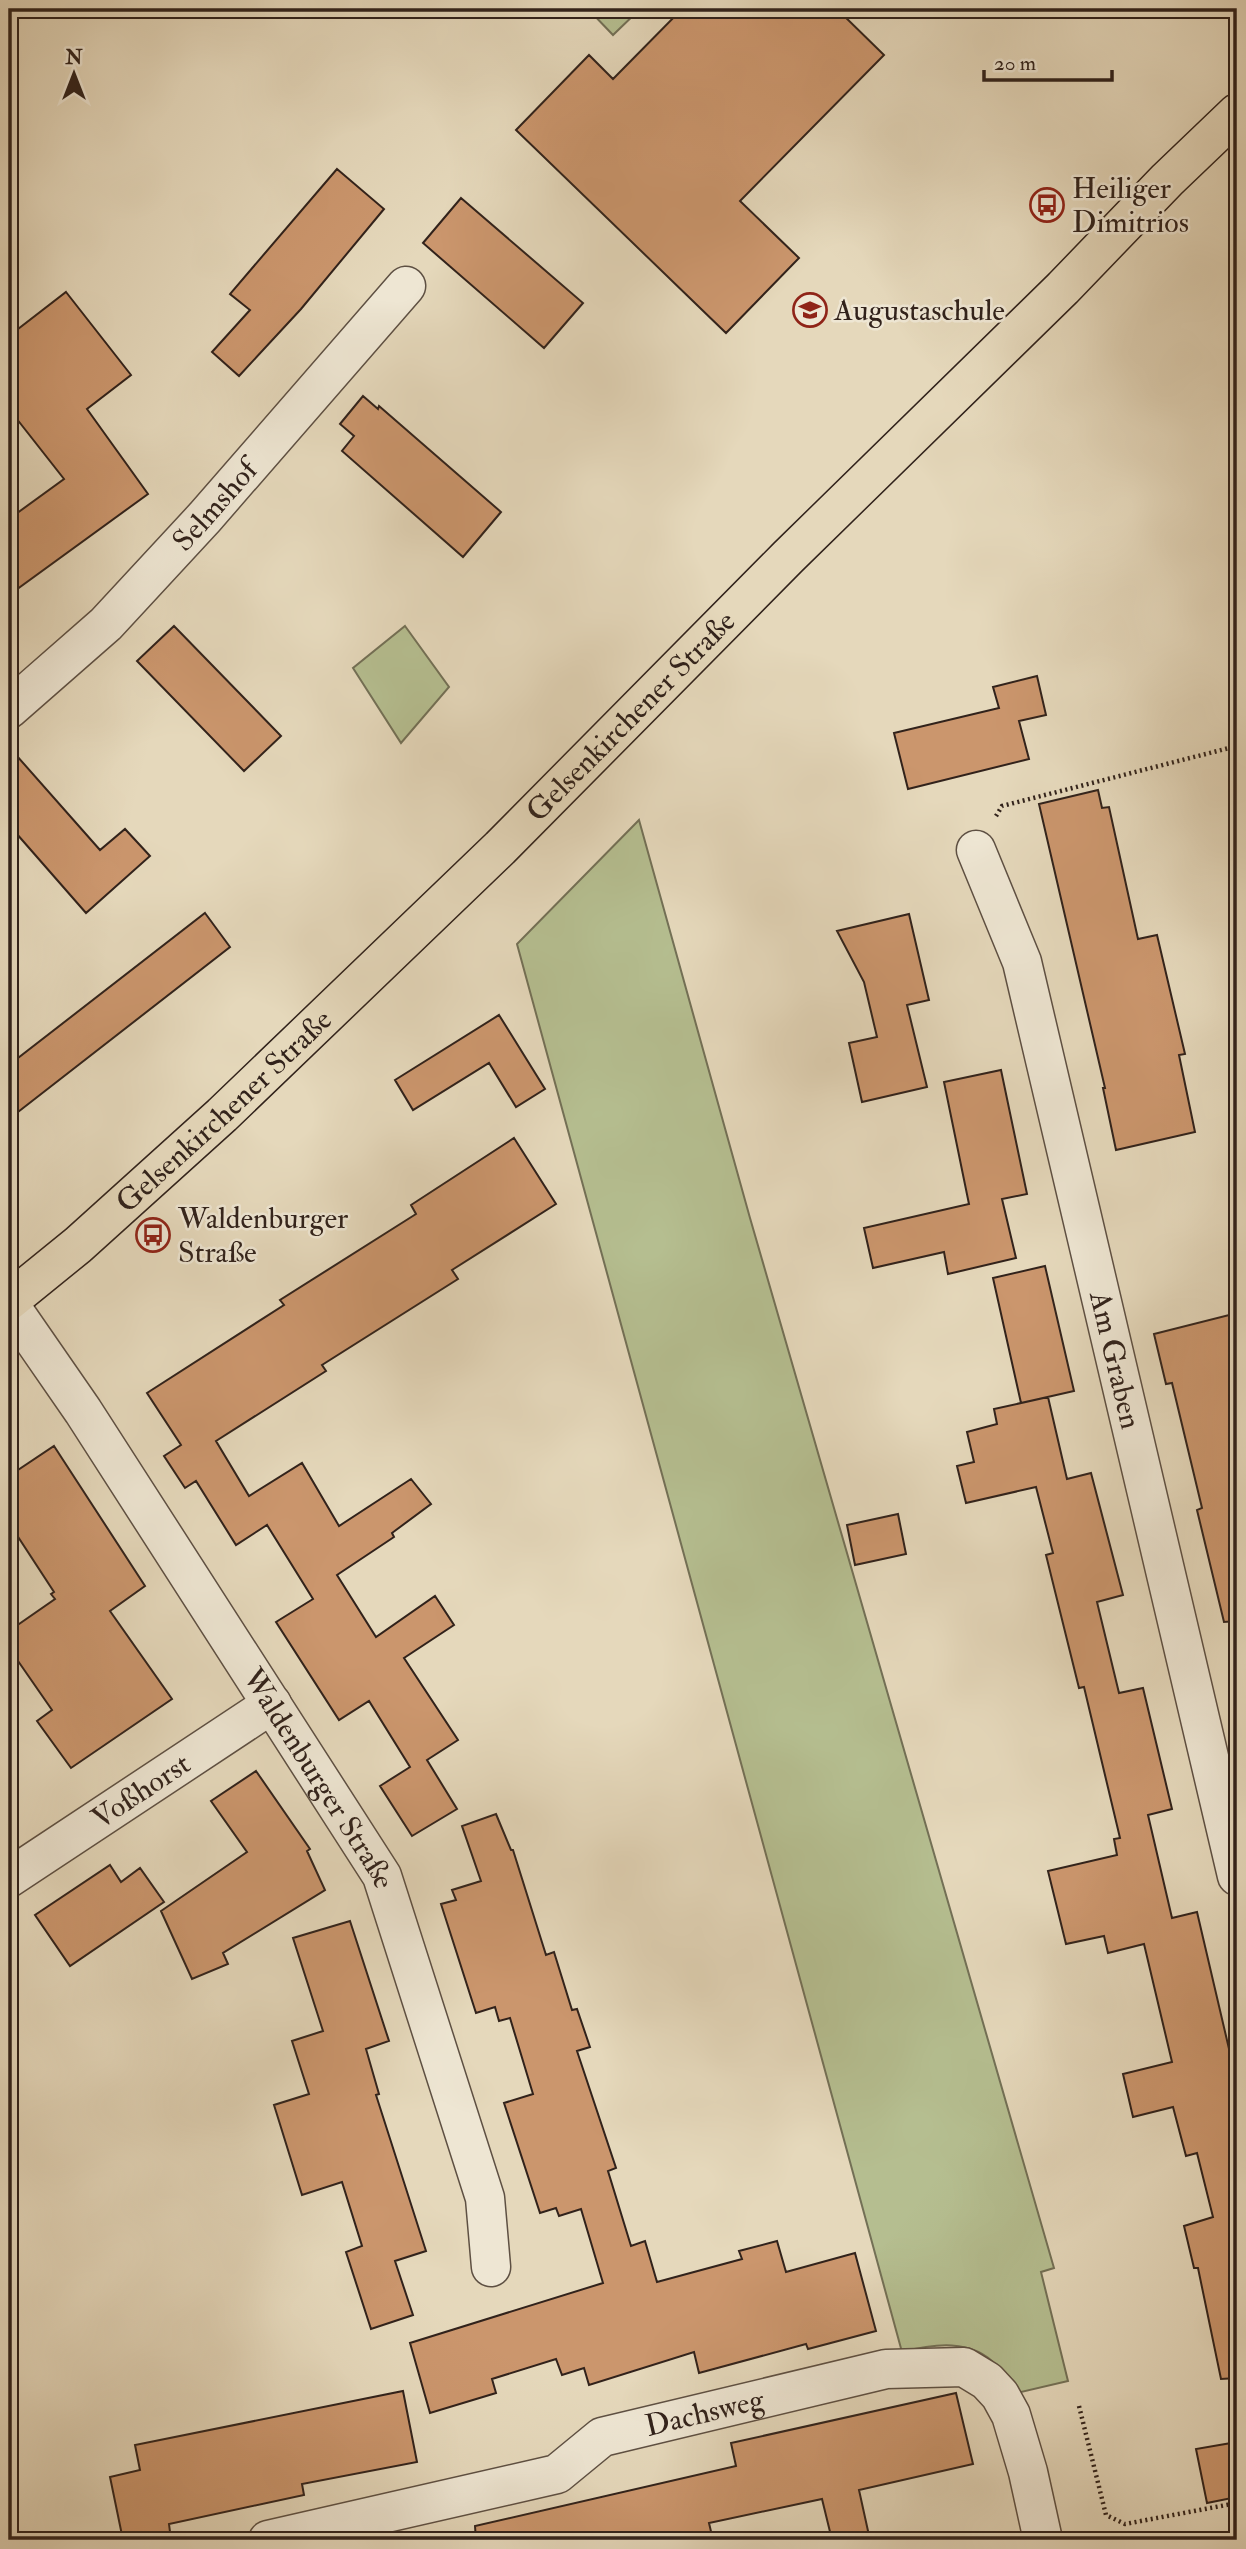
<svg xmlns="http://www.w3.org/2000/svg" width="1246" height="2549" font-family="'IM FELL Double Pica',serif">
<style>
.green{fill:#b5be90;stroke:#737056;stroke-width:2}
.building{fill:#cb966d;stroke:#31221b;stroke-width:2}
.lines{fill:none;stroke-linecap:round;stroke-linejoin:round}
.minor-casing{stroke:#5e5043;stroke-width:41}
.major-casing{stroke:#31221b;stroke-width:41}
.path{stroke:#31221b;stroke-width:4.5;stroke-dasharray:2 3.5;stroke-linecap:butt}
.minor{stroke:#eee6d3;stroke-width:38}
.major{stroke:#e5d8bb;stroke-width:38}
.labels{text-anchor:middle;stroke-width:5;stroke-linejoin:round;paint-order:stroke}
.poi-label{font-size:30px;fill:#31221b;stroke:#eee6d3;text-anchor:start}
.street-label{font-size:30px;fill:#31221b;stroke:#eee6d3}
</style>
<rect width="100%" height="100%" fill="#e5d8bb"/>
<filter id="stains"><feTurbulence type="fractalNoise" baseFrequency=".00286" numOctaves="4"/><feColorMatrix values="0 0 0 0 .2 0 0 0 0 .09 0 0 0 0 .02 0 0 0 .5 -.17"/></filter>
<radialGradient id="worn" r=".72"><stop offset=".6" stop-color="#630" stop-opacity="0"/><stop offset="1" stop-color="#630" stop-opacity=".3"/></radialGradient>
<path class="green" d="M588,9H640L613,35Z
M405,626L449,687L401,743L353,668Z
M639,820L750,1218L1054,2268L1041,2272L1068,2381L1017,2393C1010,2384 1004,2374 997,2366C972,2338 933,2344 902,2352L517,944Z"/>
<path class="building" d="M682,9H837L884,55L740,201L799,258L726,333L516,130L589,55L613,79Z
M337,169L384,209L301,309L239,376L212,352L250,310L230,294Z
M461,198L583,303L544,348L423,243Z
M66,292L131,375L87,409L148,494L9,595V519L64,479L9,409V336Z
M363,396L378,409L379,406L501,512L463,557L342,451L354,436L340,424Z
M174,626L281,736L244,771L137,661Z
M1037,676L1046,715L1019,721L1029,759L908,789L894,733L999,708L993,687Z
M9,747L100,850L125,829L150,856L86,913L9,825Z
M1098,790L1102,808L1109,807L1138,939L1157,935L1185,1054L1179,1055L1195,1132L1116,1150L1103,1088H1105L1039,804Z
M205,913L230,947L9,1119V1065Z
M909,914L929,1000L907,1005L927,1087L862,1102L849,1043L877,1037L864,982L837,931Z
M499,1015L545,1089L516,1107L489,1063L413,1110L395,1080Z
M1001,1070L1027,1194L1002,1199L1016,1258L948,1274L944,1252L873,1268L864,1228L969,1204L944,1082Z
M514,1138L556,1204L452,1270L458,1279L322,1365L326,1371L216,1441L249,1496L302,1463L339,1526L411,1479L431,1504L392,1533L394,1537L337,1575L376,1637L435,1596L454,1625L404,1658L458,1740L427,1760L457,1809L412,1836L380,1786L410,1767L369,1701L339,1720L276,1622L313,1599L267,1525L236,1545L196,1481L185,1488L164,1456L181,1445L147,1393L284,1305L280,1300L416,1214L411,1205Z
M1045,1266L1074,1391L1021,1403L993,1278Z
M1237,1313V1621L1224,1622L1197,1510L1202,1508L1172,1383L1166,1384L1154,1334Z
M1048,1397L1067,1479L1091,1473L1123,1595L1097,1602L1119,1693L1143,1688L1172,1809L1148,1815L1172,1918L1197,1912L1237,2083V2378L1221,2379L1198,2268H1194L1184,2226L1213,2217L1197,2153L1186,2156L1173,2107L1133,2117L1123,2074L1172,2062L1144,1944L1108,1953L1104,1936L1066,1944L1048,1871L1117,1855L1114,1839L1120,1838L1084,1687L1079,1688L1046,1555L1053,1553L1036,1487L966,1503L957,1466L974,1462L967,1432L997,1424L994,1409Z
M54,1446L145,1586L110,1611L172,1699L71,1768L37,1721L52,1710L9,1648V1631L55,1599L51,1594L54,1592L9,1523V1476Z
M898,1514L906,1554L855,1565L847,1525Z
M256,1771L310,1849L307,1851L325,1890L223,1953L228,1964L192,1979L161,1911L247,1852L211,1801Z
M496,1814L511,1850H513L546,1955L554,1952L572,2010L577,2009L590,2047L577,2051L616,2168L608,2171L631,2246L645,2241L657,2282L742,2259L739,2251L777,2241L786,2272L855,2253L876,2331L808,2349L806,2344L699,2373L694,2352L589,2385L584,2368L562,2375L556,2359L492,2379L496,2393L430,2413L410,2343L603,2283L581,2209L559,2216L556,2208L540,2213L504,2103L533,2094L510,2018L499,2021L495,2007L476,2013L441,1904L456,1900L452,1890L481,1881L462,1826Z
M110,1865L121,1882L140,1868L164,1902L70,1966L35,1915Z
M350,1921L389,2041L366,2049L379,2094L376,2095L426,2251L395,2261L413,2315L371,2329L346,2252L362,2246L342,2182L302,2195L274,2105L309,2094L292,2041L323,2031L293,1938Z
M403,2391L417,2462L302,2484L304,2495L169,2524L170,2532L123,2540L110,2477L140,2470L135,2445Z
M956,2393L973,2464L859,2490L870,2540H832L822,2499L709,2523L713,2540H476L475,2526L736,2466L731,2443Z
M1237,2442V2497L1207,2503L1196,2449Z"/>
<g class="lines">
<g class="minor-casing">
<g id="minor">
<path id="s1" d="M9,709L106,624L205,517L406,286"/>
<path id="s2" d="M976,850L1022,962L1237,1876"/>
<path id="s3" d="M9,1304L83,1411L382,1876L485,2198L491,2267"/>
<path id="s4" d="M9,1878L272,1704"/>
<path id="s5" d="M268,2540L557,2474L602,2437L886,2369L964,2367L987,2381L1000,2395L1011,2415L1028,2472L1043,2540"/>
</g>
</g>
<g class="major-casing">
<g id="major">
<path id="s6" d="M9,1301L78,1245L222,1115L500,848L788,557L1063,288L1167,180L1237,113"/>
</g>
</g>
<path class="path" d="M996,816L1002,806L1237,746
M1079,2406L1106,2515L1125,2524L1237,2503"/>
<use href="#minor" class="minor"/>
<use href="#major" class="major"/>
</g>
<defs>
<g id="bus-ring" transform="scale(1.75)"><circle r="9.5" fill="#eee6d3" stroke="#8f2418" stroke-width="1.5"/><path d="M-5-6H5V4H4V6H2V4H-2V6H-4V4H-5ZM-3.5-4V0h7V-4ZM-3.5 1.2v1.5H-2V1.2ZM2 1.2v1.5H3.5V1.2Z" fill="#8f2418"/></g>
<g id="school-ring" transform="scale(1.75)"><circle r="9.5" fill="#eee6d3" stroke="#8f2418" stroke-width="1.5"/><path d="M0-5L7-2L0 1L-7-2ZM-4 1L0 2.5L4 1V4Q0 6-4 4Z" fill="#8f2418"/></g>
</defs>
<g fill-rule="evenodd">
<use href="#bus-ring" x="1047" y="205"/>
<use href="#school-ring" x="810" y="310"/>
<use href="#bus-ring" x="153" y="1235"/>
</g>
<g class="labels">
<g class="poi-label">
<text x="1072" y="198">Heiliger<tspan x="1072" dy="34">Dimitrios</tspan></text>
<text x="834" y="320">Augustaschule</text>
<text x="178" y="1228">Waldenburger<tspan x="178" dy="34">Straße</tspan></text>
</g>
<g class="street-label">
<text dy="10" stroke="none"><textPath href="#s1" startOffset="290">Selmshof</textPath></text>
<text dy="10" stroke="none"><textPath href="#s6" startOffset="854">Gelsenkirchener Straße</textPath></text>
<text dy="10" stroke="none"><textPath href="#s6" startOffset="287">Gelsenkirchener Straße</textPath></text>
<text dy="10" stroke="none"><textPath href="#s2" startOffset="530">Am Graben</textPath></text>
<text dy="10" stroke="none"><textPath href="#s3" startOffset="567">Waldenburger Straße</textPath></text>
<text dy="10" stroke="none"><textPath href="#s4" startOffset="158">Voßhorst</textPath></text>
<text dy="10" stroke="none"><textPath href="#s5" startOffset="460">Dachsweg</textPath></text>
</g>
</g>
<rect width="1246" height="2549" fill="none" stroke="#e5d8bb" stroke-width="35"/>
<rect x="10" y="10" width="1225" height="2528" fill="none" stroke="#31221b" stroke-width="3.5"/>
<rect x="18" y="18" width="1211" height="2514" fill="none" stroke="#31221b" stroke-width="2"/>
<g transform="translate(74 74)" stroke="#eee6d3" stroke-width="5" paint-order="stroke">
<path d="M0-5L12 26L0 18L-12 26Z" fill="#31221b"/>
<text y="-10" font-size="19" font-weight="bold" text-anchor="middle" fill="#31221b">N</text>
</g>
<path d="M984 70v10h128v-10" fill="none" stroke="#31221b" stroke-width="3.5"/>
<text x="994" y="70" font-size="21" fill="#31221b" stroke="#eee6d3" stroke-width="5" paint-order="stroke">20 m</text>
<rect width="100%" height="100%" filter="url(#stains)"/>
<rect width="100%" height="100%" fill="url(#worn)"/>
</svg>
